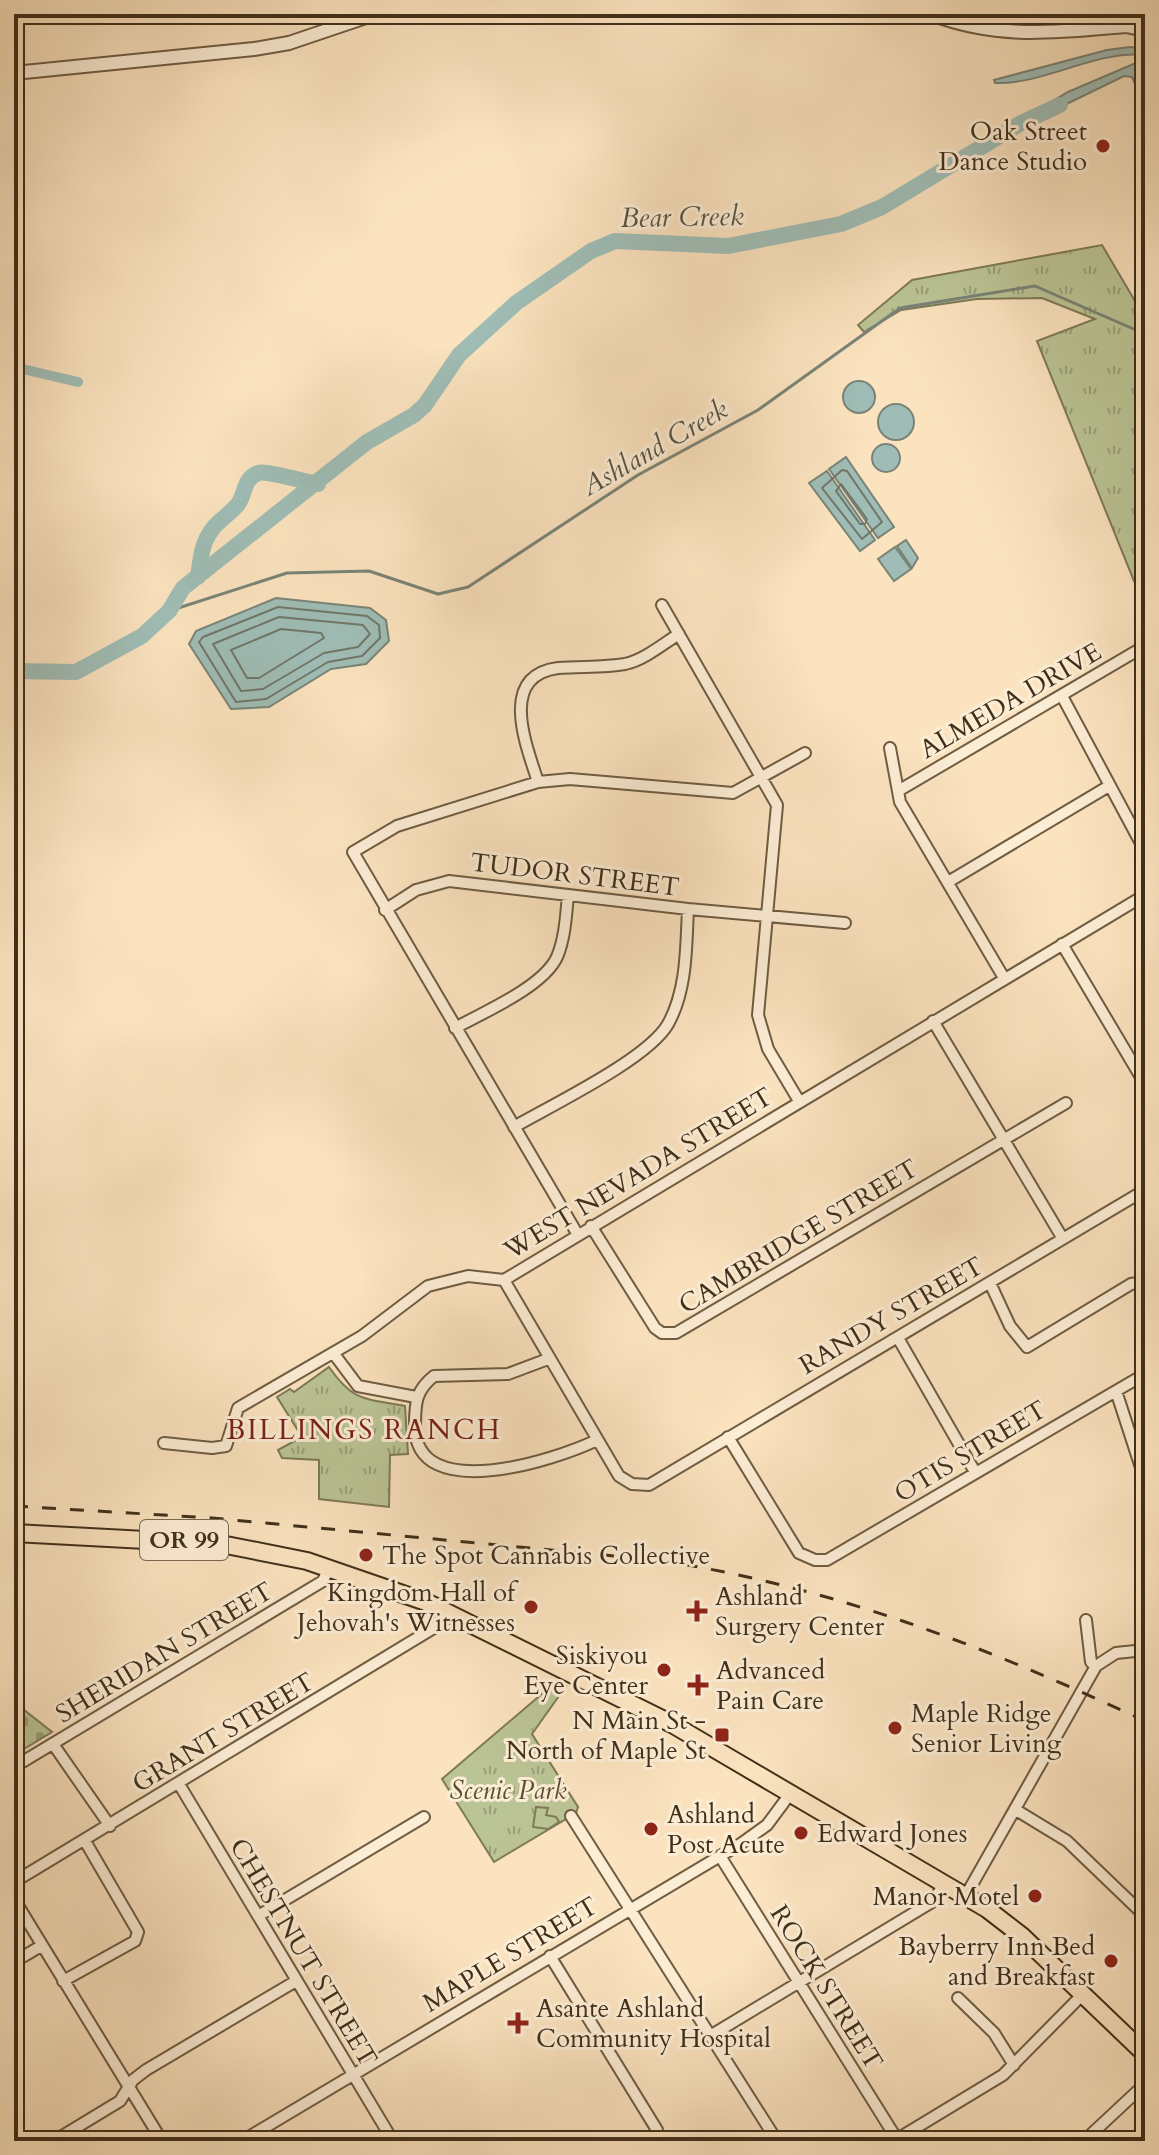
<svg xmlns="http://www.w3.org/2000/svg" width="1159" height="2155" font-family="Cardo,serif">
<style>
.cemetery{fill:url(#cemetery-stones);stroke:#7e7a57;stroke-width:2}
.park{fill:url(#park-tufts);stroke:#7e7a57;stroke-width:2}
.garden{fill:#bbc495;stroke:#7e7a57;stroke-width:2}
.water{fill:#9fbdb6;stroke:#798477;stroke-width:2}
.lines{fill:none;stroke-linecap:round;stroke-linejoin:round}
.shore{stroke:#707668;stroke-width:2}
.stream{stroke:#798477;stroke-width:3}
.canal{stroke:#9fbdb6;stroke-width:10}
.river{stroke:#9fbdb6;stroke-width:16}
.minor-casing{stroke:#6f5c42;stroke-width:14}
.tertiary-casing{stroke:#6f5c42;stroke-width:16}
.primary-casing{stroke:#402f19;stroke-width:20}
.minor{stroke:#fcedd5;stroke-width:10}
.tertiary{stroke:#fcedd5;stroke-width:12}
.primary{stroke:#fbe3bf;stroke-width:16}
.rail{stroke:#402f19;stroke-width:3;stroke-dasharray:14 14;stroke-linecap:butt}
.poi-dot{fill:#8f2418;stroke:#fcedd5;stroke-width:3}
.labels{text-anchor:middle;stroke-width:6;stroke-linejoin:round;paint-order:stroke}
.shield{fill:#fcedd5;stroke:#786851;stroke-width:2}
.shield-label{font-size:24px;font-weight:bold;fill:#402f19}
.poi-label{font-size:26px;fill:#402f19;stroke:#fcedd5;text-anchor:start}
.street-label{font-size:26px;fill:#402f19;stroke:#fcedd5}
.park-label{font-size:26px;font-style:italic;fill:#594d32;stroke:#fcedd5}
.water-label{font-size:28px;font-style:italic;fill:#585240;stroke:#fcedd5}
.neighbourhood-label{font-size:28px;letter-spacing:2px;fill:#7a1f14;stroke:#fcedd5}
</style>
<defs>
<pattern id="cemetery-stones" width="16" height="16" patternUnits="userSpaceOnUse" patternTransform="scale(2)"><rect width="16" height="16" fill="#bbc495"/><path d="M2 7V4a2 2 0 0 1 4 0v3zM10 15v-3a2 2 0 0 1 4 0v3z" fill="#99a079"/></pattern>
<pattern id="park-tufts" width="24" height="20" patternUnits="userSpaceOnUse" patternTransform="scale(2)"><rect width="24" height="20" fill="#bbc495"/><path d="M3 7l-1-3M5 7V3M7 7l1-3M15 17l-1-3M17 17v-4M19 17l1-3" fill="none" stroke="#99a079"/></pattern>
</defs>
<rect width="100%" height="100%" fill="#fbe3bf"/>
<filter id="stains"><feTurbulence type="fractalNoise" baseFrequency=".0025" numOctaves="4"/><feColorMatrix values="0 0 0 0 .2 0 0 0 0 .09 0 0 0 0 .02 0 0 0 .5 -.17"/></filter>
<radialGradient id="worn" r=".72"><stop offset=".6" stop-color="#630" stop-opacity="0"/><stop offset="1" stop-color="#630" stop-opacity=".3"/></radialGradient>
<path class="cemetery" d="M14,1702L52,1732L14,1755Z"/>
<path class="park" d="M1102,245L1145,318V575L1134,581L1037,341L1095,319L1042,298L977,299L901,310L864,332L858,325L912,280Z
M329,1367C354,1403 365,1398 405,1406L408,1454L390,1455L389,1507L319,1499V1460L282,1458L278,1450L302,1437L277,1397L290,1389L294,1392Z
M557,1681L566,1686L532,1734L578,1807L576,1813L494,1862L442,1779Z"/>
<path class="garden" d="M536,1807L548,1808L546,1815L556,1817L559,1822L548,1829L533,1827Z"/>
<path class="water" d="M1130,47L1145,49V55C1095,50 1044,85 995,83L994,80L1107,50Z
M1145,59V90L1138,91L1132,77L1124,76L1042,116L1041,108L1068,92Z
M843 397a16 16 0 1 1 32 0a16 16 0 1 1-32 0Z
M878 422a18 18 0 1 1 36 0a18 18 0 1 1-36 0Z
M872 458a14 14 0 1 1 28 0a14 14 0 1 1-28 0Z
M846,457L894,527L878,538L829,469Z
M827,471L875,540L860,551L809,483Z
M906,540L918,558L912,568L897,546Z
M895,547L911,569L894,581L878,559Z
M276,598L370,608L386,620L389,641L366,664L331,669L269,707L231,709L189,644L196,631Z"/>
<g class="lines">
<path class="shore" d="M842,470L847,471L882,522L862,539L822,488Z
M841,484L867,519L865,524H860L836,491Z
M278,607L367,616L379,625L380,638L362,656L328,662L266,699L236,702L199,642L203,637Z
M279,617L363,625L370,634L358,647L324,653L263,689L241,691L213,644Z
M281,629L321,633L324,638L259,678H247L231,650Z"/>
<path class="stream" d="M169,611L287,573L369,571L438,594L468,587L638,475L758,410L900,308L1035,286L1145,334"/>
<path class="canal" d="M14,367L78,382"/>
<path class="river" d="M198,577C201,554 202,537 220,521C225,516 234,510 238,504C246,493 243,479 258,473C267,470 304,482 318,484
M14,671L76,672L142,636L169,611L183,588L367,442L414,415L425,405L459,355L516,303L591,251L615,241L728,246L841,224L882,207L1021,123L1060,105"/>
<g class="minor-casing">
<path id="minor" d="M662,605L777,805L758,1015L768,1049L799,1101
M1062,696L1145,851
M890,748L900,802L1004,978
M538,782C527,747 497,676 558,668C580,666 603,668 625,664C644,660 663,644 679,634
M898,791L1145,646
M948,882L1109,786
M385,910L416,890L449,881L688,909L845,923
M1062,944L1145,1084
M933,1021L1063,1239
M455,1028C484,1012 543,987 557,957C565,938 566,916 568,895
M514,1127C552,1105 648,1059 668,1024C687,990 686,948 688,909
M591,1226L655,1328L662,1333H676L1066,1103
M578,1235L353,852L397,826L538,782L570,779L733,793L805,753
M504,1280L619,1476L632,1484L649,1485L1145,1190
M990,1283L1010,1326L1027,1347L1131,1284L1138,1283L1145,1288
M898,1338L975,1472
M334,1354L358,1386L416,1397
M548,1359L508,1374L434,1376C416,1390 415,1403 415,1425C414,1506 556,1460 597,1440
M1116,1391L1145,1480
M728,1437L799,1553L815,1560H827L1145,1374
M164,1443L212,1448L226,1446L238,1408L362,1336L428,1286L468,1276L504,1280L1145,895
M1086,1620L1091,1662L1096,1666
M53,1744L110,1826
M14,1767L323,1581L329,1567
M179,1784L393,2141
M1016,1810L1067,1841L1145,1916
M571,1816L777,2141
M720,1856L898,2141
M14,1882L442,1623L448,1612
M965,1897L1096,1666L1116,1653L1145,1650
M14,1899L162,2141
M258,1916L424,1817
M550,1956L657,2130L656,2141
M14,1962L41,1946
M63,1981L135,1941L138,1932L85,1841
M958,1998L994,2033L1014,2065
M710,2036L932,1902L944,1885
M54,2141L120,2101L133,2080L146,2070L296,1981
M242,2141L742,1843L767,1825L790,1794
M894,2141L1003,2075L1083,1994
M1084,2141L1145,2084"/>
</g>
<g class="tertiary-casing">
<path id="tertiary" d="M931,14C1000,40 1055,32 1126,26L1145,30
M1140,14L1145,21
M14,73L254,49L289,43L375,14"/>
</g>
<g class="primary-casing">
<path id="primary" d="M14,1533L221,1544L307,1561L426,1602L672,1724L987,1909L1022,1936L1145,2054"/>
</g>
<use href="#minor" class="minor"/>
<use href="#tertiary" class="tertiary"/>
<use href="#primary" class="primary"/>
<path class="rail" d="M14,1506L212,1518L657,1560C834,1587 984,1646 1145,1721"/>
</g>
<g class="poi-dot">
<circle cx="1103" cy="146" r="8"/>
<circle cx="366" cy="1555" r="8"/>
<circle cx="531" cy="1607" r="8"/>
<path d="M693 1599h8v8h8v8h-8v8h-8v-8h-8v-8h8z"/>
<circle cx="664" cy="1670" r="8"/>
<path d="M694 1673h8v8h8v8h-8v8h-8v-8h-8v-8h8z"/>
<circle cx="895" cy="1728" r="8"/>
<rect x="714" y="1727" width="16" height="16" rx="4"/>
<circle cx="651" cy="1829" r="8"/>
<circle cx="801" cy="1833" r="8"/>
<circle cx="1035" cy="1896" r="8"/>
<circle cx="1111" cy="1961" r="8"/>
<path d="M514 2011h8v8h8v8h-8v8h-8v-8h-8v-8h8z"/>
</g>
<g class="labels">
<rect class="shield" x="140" y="1520" width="88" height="40" rx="6"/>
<g class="shield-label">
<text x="184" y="1548">OR 99</text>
</g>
<g class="poi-label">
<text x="1087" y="140" text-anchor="end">Oak Street<tspan x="1087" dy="30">Dance Studio</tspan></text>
<text x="382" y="1564">The Spot Cannabis Collective</text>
<text x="515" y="1601" text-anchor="end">Kingdom Hall of<tspan x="515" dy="30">Jehovah's Witnesses</tspan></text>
<text x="715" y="1605">Ashland<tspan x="715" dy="30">Surgery Center</tspan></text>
<text x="648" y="1664" text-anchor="end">Siskiyou<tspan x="648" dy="30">Eye Center</tspan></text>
<text x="716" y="1679">Advanced<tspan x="716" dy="30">Pain Care</tspan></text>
<text x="911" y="1722">Maple Ridge<tspan x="911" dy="30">Senior Living</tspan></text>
<text x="706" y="1729" text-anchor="end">N Main St -<tspan x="706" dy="30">North of Maple St</tspan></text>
<text x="667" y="1823">Ashland<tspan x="667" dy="30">Post Acute</tspan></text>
<text x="817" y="1842">Edward Jones</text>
<text x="1019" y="1905" text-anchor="end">Manor Motel</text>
<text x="1095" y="1955" text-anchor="end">Bayberry Inn Bed<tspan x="1095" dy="30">and Breakfast</tspan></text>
<text x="536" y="2017">Asante Ashland<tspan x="536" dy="30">Community Hospital</tspan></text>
</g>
<g class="street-label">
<text transform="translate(1010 700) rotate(-30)" y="9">ALMEDA DRIVE</text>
<text transform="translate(575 874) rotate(7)" y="9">TUDOR STREET</text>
<text transform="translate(638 1173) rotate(-31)" y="9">WEST NEVADA STREET</text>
<text transform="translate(798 1236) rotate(-31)" y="9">CAMBRIDGE STREET</text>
<text transform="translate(891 1315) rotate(-30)" y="9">RANDY STREET</text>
<text transform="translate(970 1451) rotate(-31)" y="9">OTIS STREET</text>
<text transform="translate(164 1652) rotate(-31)" y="9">SHERIDAN STREET</text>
<text transform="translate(223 1732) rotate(-31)" y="9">GRANT STREET</text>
<text transform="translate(304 1952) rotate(59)" y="9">CHESTNUT STREET</text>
<text transform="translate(510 1954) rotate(-31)" y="9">MAPLE STREET</text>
<text transform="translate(827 1987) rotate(58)" y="9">ROCK STREET</text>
</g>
<g class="park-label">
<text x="508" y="1799">Scenic Park</text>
</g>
<g class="water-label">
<text transform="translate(682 216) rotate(-1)" y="10">Bear Creek</text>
<text transform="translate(654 447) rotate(-30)" y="10">Ashland Creek</text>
</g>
<g class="neighbourhood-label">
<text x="364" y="1439">BILLINGS RANCH</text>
</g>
</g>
<rect width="1159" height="2155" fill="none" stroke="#fbe3bf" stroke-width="48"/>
<rect x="16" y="16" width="1127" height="2123" fill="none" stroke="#402f19" stroke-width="4"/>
<rect x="24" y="24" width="1111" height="2107" fill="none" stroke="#402f19" stroke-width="2"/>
<rect width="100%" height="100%" filter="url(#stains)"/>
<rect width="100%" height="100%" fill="url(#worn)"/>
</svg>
